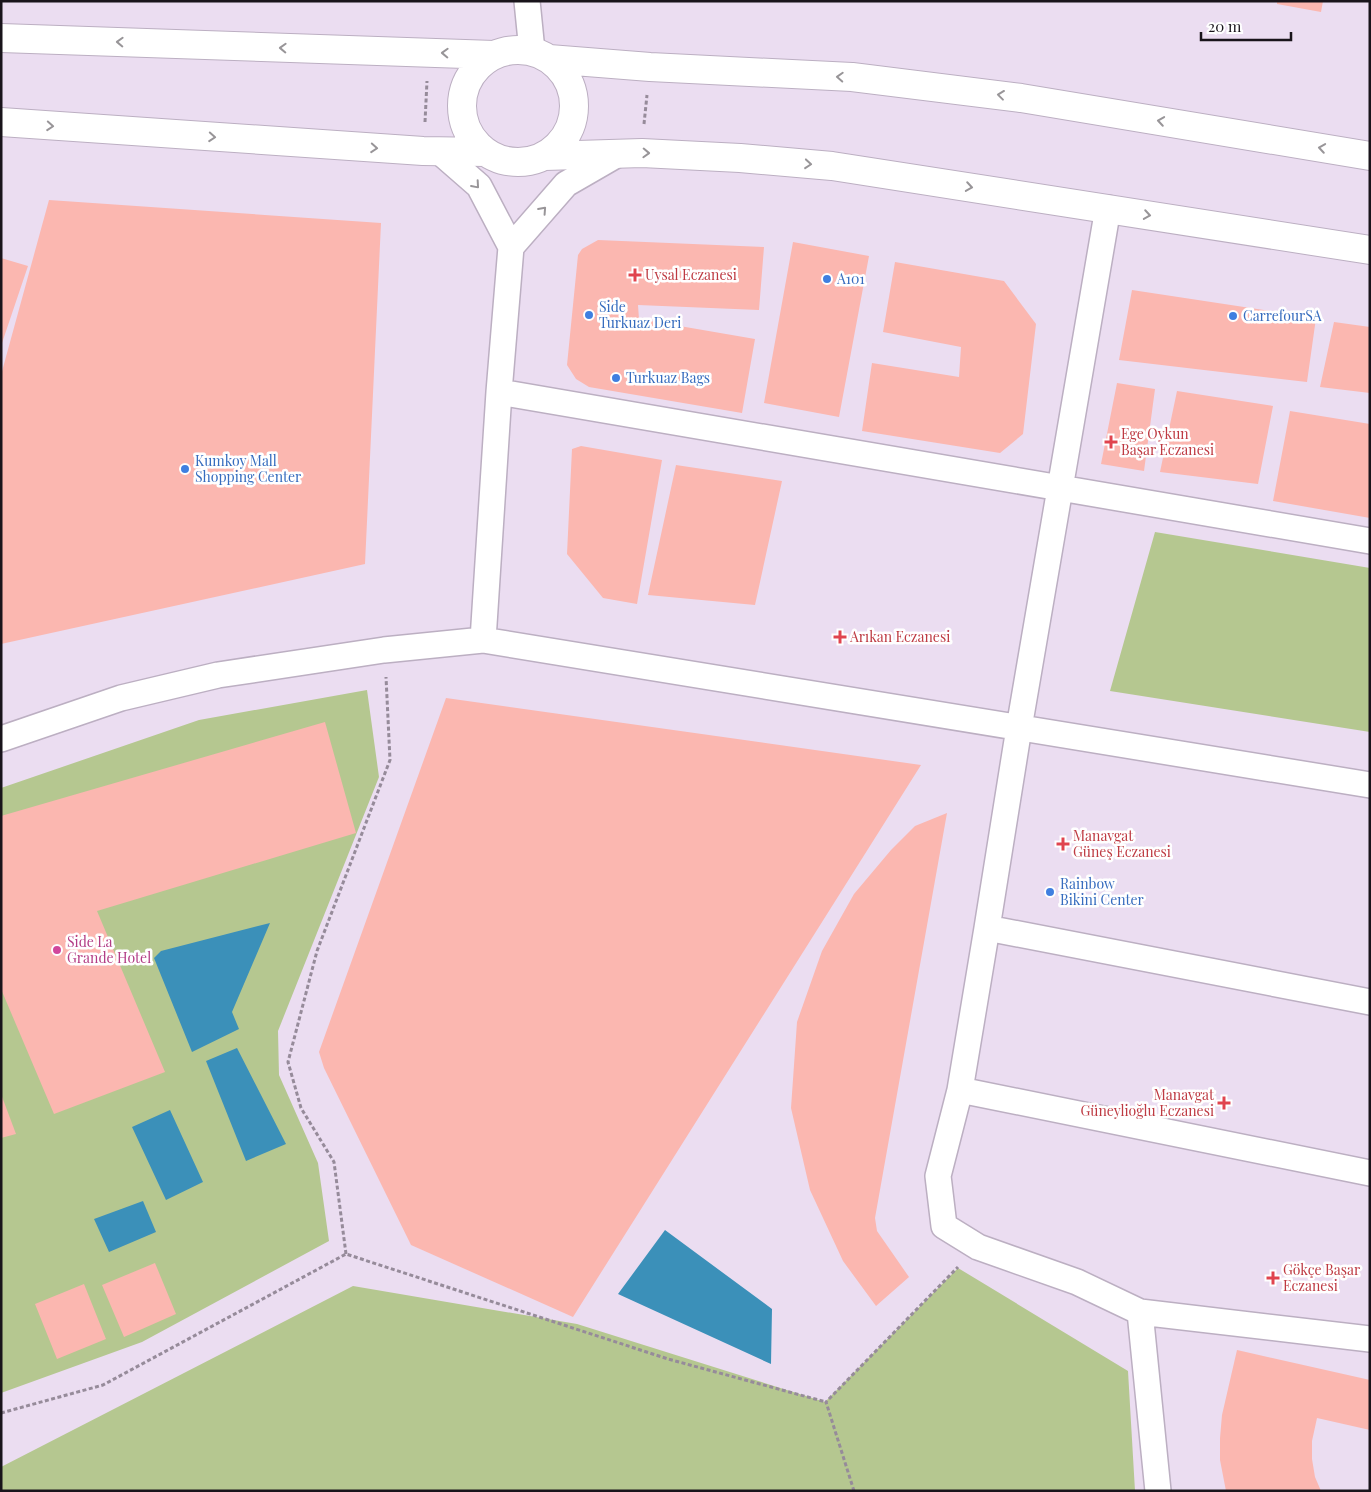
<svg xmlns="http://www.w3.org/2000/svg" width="1371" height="1492" font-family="'Playfair Display',serif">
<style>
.green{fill:#b5c790}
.water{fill:#3b90b9}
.building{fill:#fbb7b0}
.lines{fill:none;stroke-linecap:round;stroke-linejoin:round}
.minor-casing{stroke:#bcafc2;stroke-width:28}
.secondary-casing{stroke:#bcafc2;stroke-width:30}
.path{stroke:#968b9a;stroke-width:3;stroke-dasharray:4 2.5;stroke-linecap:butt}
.minor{stroke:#fff;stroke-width:25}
.secondary{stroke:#fff;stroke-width:28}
.oneway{stroke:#989598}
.health-dot{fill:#e0444e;stroke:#fff;stroke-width:2}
.shop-dot{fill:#3f7fe0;stroke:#fff;stroke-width:2}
.hotel-dot{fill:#d1479c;stroke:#fff;stroke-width:2}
.labels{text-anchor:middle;stroke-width:5;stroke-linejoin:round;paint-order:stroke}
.health-label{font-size:14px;fill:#be3a42;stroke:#fff;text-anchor:start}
.shop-label{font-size:14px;fill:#366cbe;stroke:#fff;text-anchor:start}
.hotel-label{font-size:14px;fill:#b23c85;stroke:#fff;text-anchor:start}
</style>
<rect width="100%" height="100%" fill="#ebddf1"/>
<path class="green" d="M1155,532L1370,568V732L1110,691Z
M367,690L379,777L278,1031L279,1075L318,1163L329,1241L142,1342L1,1393V788L199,720Z
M958,1268L1128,1371L1135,1491H1V1467L353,1286L577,1324L825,1402Z"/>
<path class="water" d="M270,923L232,1012L239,1029L192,1052L154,958L161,951Z
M237,1048L286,1144L246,1161L206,1061Z
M170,1110L203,1182L166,1200L132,1127Z
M143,1201L156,1232L109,1252L94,1219Z
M665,1230L772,1309L771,1364L618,1294Z"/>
<path class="building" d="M1277,1H1323L1321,12L1277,4Z
M49,200L381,223L365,564L1,644V375Z
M598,240L764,247L759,310L638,305L639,319L755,339L742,413L589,387L576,379L567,365L578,255L582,249Z
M793,242L869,256L839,417L764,403Z
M1,258L28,266L2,343H1Z
M895,262L1004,281L1036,324L1023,434L1000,453L862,431L872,363L959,377L961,347L883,332Z
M1132,290L1316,318L1307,382L1119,360Z
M1334,322L1370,327V393L1320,387Z
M1117,383L1155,389L1144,471L1101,464Z
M1177,391L1273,406L1258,484L1160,472Z
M1290,411L1370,424V518L1273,501Z
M581,446L662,460L637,604L603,598L567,554L572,449Z
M676,465L782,481L755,605L648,595Z
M446,698L921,765L573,1317L411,1245L324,1068L319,1052Z
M325,722L356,833L97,911L165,1072L54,1114L1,989V816Z
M947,813L875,1218L877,1231L909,1277L876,1306L843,1261L810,1190L791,1108L797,1022L822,951L854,894L891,850L915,826Z
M1,1094L16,1134L1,1138Z
M155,1263L176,1314L124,1337L102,1285Z
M84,1284L106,1339L57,1359L35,1304Z
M1237,1350L1370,1380V1430L1317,1418L1312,1441V1459L1315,1477L1321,1491H1226L1220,1460V1438L1222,1415Z"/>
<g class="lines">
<g class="minor-casing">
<path id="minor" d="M527,1L532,51
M440,152L479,186L511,247L499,392L483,640
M1108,208L1019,728L987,928L1370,1002
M511,247L566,184L618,154
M499,392L1370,541
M1,739L121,698L218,675L384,650L483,640L1370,785
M987,928L960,1090L938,1176L944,1226L978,1247L1077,1282L1140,1312L1158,1491
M960,1090L1370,1173
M1140,1312L1370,1339"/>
</g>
<g class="secondary-casing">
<path id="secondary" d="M1,38L494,55
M462 106a56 56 0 1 1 112 0a56 56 0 1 1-112 0Z
M549,59L650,67L852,77L1021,98L1370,156
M1,122L423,151L486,152
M545,156L642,153L740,158L832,166L1370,250"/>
</g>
<path class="path" d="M425,122L427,81
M644,124L647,95
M346,1254L334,1162L301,1108L288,1062L317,951L390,760L386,677
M1,1413L103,1385L346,1254L668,1359L826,1402
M854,1491L826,1402L958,1267"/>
<use href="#minor" class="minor"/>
<use href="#secondary" class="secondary"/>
</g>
<defs><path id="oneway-chevron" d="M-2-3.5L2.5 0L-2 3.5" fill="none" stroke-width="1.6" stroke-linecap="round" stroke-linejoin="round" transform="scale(1.25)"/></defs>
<g class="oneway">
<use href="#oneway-chevron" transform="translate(120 42) rotate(-178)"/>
<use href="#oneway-chevron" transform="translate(283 48) rotate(-178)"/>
<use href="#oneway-chevron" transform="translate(445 53) rotate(-178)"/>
<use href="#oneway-chevron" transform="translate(840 77) rotate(-177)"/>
<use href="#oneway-chevron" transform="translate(1001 95) rotate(-173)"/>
<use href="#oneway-chevron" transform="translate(1161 121) rotate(-171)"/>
<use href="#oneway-chevron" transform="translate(50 126) rotate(4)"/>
<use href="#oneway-chevron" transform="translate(212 137) rotate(4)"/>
<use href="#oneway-chevron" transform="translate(374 148) rotate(4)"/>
<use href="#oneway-chevron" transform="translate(1322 148) rotate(-171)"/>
<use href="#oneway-chevron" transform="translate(646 153) rotate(2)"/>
<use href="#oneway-chevron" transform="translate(808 164) rotate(5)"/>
<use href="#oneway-chevron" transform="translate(476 185) rotate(49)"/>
<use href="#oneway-chevron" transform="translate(969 187) rotate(9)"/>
<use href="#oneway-chevron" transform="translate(543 210) rotate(-48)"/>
<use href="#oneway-chevron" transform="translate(1147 215) rotate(9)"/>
</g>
<g class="health-dot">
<path d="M632.5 267.5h5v5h5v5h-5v5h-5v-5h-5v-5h5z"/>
<path d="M1108.5 434.5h5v5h5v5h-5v5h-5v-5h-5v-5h5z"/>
<path d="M837.5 629.5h5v5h5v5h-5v5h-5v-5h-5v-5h5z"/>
<path d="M1060.5 836.5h5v5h5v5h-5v5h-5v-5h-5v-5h5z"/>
<path d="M1221.5 1095.5h5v5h5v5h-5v5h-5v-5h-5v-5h5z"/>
<path d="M1270.5 1270.5h5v5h5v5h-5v5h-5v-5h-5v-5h5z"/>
</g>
<g class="shop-dot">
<circle cx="827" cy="279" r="5"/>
<circle cx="589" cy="315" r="5"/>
<circle cx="1233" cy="316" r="5"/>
<circle cx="616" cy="378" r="5"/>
<circle cx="185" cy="469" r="5"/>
<circle cx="1050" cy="892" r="5"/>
</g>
<circle class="hotel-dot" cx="57" cy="950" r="5"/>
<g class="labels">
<g class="health-label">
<text x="645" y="280">Uysal Eczanesi</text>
<text x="1121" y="439">Ege Oykun<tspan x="1121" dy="16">Başar Eczanesi</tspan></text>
<text x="850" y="642">Arıkan Eczanesi</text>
<text x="1073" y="841">Manavgat<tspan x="1073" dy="16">Güneş Eczanesi</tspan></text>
<text x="1214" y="1100" text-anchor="end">Manavgat<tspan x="1214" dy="16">Güneylioğlu Eczanesi</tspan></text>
<text x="1283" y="1275">Gökçe Başar<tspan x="1283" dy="16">Eczanesi</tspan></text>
</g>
<g class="shop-label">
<text x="837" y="284">A101</text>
<text x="599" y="312">Side<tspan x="599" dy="16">Turkuaz Deri</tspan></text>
<text x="1243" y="321">CarrefourSA</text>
<text x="626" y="383">Turkuaz Bags</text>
<text x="195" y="466">Kumkoy Mall<tspan x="195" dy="16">Shopping Center</tspan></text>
<text x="1060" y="889">Rainbow<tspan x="1060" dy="16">Bikini Center</tspan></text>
</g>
<g class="hotel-label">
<text x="67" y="947">Side La<tspan x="67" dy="16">Grande Hotel</tspan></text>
</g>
</g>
<rect width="1371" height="1492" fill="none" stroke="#19141b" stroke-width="5"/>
<path d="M1201 32v8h90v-8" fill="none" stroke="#19141b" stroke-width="2.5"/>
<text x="1208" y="32" font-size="15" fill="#19141b" stroke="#ffffff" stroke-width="4" paint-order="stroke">20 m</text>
</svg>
